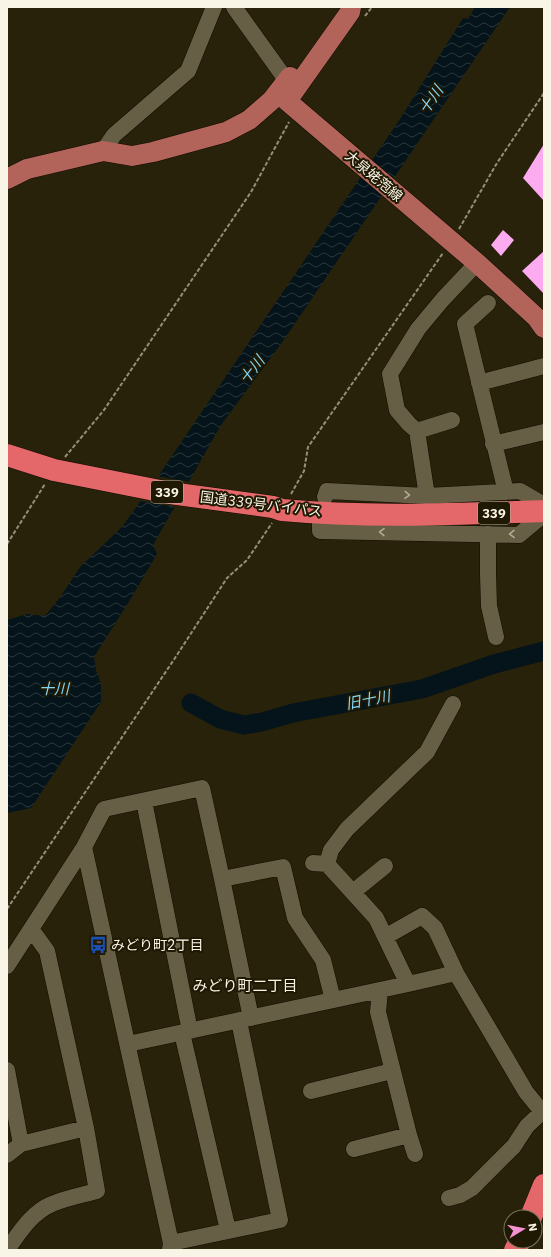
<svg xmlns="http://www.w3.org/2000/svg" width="551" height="1257" font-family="'IBM Plex Sans','Noto Sans JP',sans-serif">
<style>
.water{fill:url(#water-waves)}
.pier{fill:#29220a}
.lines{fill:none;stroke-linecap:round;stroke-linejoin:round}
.river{stroke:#04141a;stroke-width:19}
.building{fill:#fcabf1}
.minor-casing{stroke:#120b00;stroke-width:17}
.major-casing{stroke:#120b00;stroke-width:21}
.highway-casing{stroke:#120b00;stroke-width:23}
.path{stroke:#948f7b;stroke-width:2;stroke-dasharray:4 2;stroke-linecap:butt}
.minor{stroke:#675f45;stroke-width:16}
.major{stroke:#b2645b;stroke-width:20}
.highway{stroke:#e4686a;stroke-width:22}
.oneway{stroke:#b0aa96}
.labels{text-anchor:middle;stroke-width:4;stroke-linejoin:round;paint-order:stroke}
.shield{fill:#1f1802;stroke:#b8b3a2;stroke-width:1}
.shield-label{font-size:13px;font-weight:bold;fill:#f9f5e6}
.street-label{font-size:14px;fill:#f9f5e6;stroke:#1f1802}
.poi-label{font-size:14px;fill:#f9f5e6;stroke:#1f1802;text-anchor:start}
.water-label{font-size:15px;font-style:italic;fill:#82d6f9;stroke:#1f1802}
.neighbourhood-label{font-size:15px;fill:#f9f5e6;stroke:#1f1802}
</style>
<defs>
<pattern id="water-waves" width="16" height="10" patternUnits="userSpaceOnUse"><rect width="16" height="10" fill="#04141a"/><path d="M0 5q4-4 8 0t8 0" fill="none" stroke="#29373b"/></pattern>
</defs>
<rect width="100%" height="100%" fill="#29220a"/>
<path class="water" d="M475,7H510L281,344L221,425L153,545L157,554L133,595L94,657L96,670L101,684V702L31,808L7,813V620L27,614L45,616L61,596L80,567L122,527L157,478L400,119L463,18L468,19Z"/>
<path class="pier" d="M156,476L191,482L176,507L139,501Z"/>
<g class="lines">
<path class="river" d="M191,703L220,719L244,725L262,722L293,713L422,689L494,664L544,651"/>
</g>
<path class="building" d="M544,144V201L523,178Z
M503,230L514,240L501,256L491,245Z
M544,251V294L522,271Z"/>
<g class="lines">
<g class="minor-casing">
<path id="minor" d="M234,7L287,81
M103,151L114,135L188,71L214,7
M488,303L465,324L506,492
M479,383L544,366
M417,431L452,420
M493,444L544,432
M427,496L417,431L409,424L397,410L390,374L418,329L443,299L477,263
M325,497L327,491L427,496L520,491L544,505
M320,524V531L519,535L544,514
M488,534V574L489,606L496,637
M144,801L190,1031
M84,847L171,1243L170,1250
M313,863L327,864L376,918L408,984
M327,864L331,850L347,829L427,752L453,704
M222,879L283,867L295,918L323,960L333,1000
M353,892L385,866
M385,937L422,916L435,928L456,973
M7,966L84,847L104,809L202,788L222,879L251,1018
M182,1033L228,1230
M128,1044L408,984L456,973L526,1092L544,1114
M7,1070L21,1144
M311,1091L392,1071
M409,1135L415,1154
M354,1149L409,1135L378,1012L380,990
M7,1155L21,1144L86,1128
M449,1198L460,1195L472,1188L514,1146L527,1126L542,1112
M171,1243L280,1220L239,1021
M7,1250C19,1233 32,1212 52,1204C66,1198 82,1195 97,1191L86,1128L47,951L31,929"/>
</g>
<g class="major-casing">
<path id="major" d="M351,7L350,12L287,101L477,263L537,318L544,328
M7,179L27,169L103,151L132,156L153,152L226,132L249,120L272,100L290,77"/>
</g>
<g class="highway-casing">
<path id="highway" d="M7,455L54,470L170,493L273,507L282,510C369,518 457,514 544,511
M531,1217L544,1185
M515,1250L520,1241"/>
</g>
<path class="path" d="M365,16L372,7
M459,229L497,163L544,93
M65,457L104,410L251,192L289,122
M291,494L304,471L308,447L443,253
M7,544L45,484
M7,909L175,658L227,578L247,560L272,523"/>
<use href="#minor" class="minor"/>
<use href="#major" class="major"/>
<use href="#highway" class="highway"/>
</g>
<defs><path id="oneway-chevron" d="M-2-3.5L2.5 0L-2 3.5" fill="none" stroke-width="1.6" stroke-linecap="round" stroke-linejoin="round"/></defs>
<g class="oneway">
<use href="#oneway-chevron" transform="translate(407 495) rotate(3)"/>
<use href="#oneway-chevron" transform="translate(382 532) rotate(-179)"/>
<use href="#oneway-chevron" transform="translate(512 534) rotate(179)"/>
</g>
<defs>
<g id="bus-bare" transform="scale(1.38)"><path d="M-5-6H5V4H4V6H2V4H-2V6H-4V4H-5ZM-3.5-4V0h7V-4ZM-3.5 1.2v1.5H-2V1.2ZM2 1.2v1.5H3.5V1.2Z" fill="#1a4fb4" stroke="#1f1802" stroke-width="2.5" paint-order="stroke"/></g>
</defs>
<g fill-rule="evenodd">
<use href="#bus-bare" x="98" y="945"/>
</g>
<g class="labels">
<g class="shield">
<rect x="151" y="481" width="32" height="22" rx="3"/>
<rect x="478" y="502" width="32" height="22" rx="3"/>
</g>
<g class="shield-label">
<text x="167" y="497">339</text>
<text x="494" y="518">339</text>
</g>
<g class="street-label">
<text transform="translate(374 176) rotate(40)" y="5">大泉姥萢線</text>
<text transform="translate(261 504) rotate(7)" y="5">国道339号バイパス</text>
</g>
<g class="poi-label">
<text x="111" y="950">みどり町2丁目</text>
</g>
<g class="water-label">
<text transform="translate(431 100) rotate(-56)" y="5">十川</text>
<text transform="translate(252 370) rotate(-52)" y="5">十川</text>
<text x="54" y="694">十川</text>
<text transform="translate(368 700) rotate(-11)" y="5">旧十川</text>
</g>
<g class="neighbourhood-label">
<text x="245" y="991">みどり町二丁目</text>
</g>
</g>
<rect width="551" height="1257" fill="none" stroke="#f9f5e6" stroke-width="16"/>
<g transform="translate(523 1229) rotate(80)"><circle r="19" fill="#1f1802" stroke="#76705d"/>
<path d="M0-3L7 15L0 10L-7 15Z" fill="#f491d3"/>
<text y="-6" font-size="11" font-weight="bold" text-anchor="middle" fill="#f9f5e6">N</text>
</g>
</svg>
